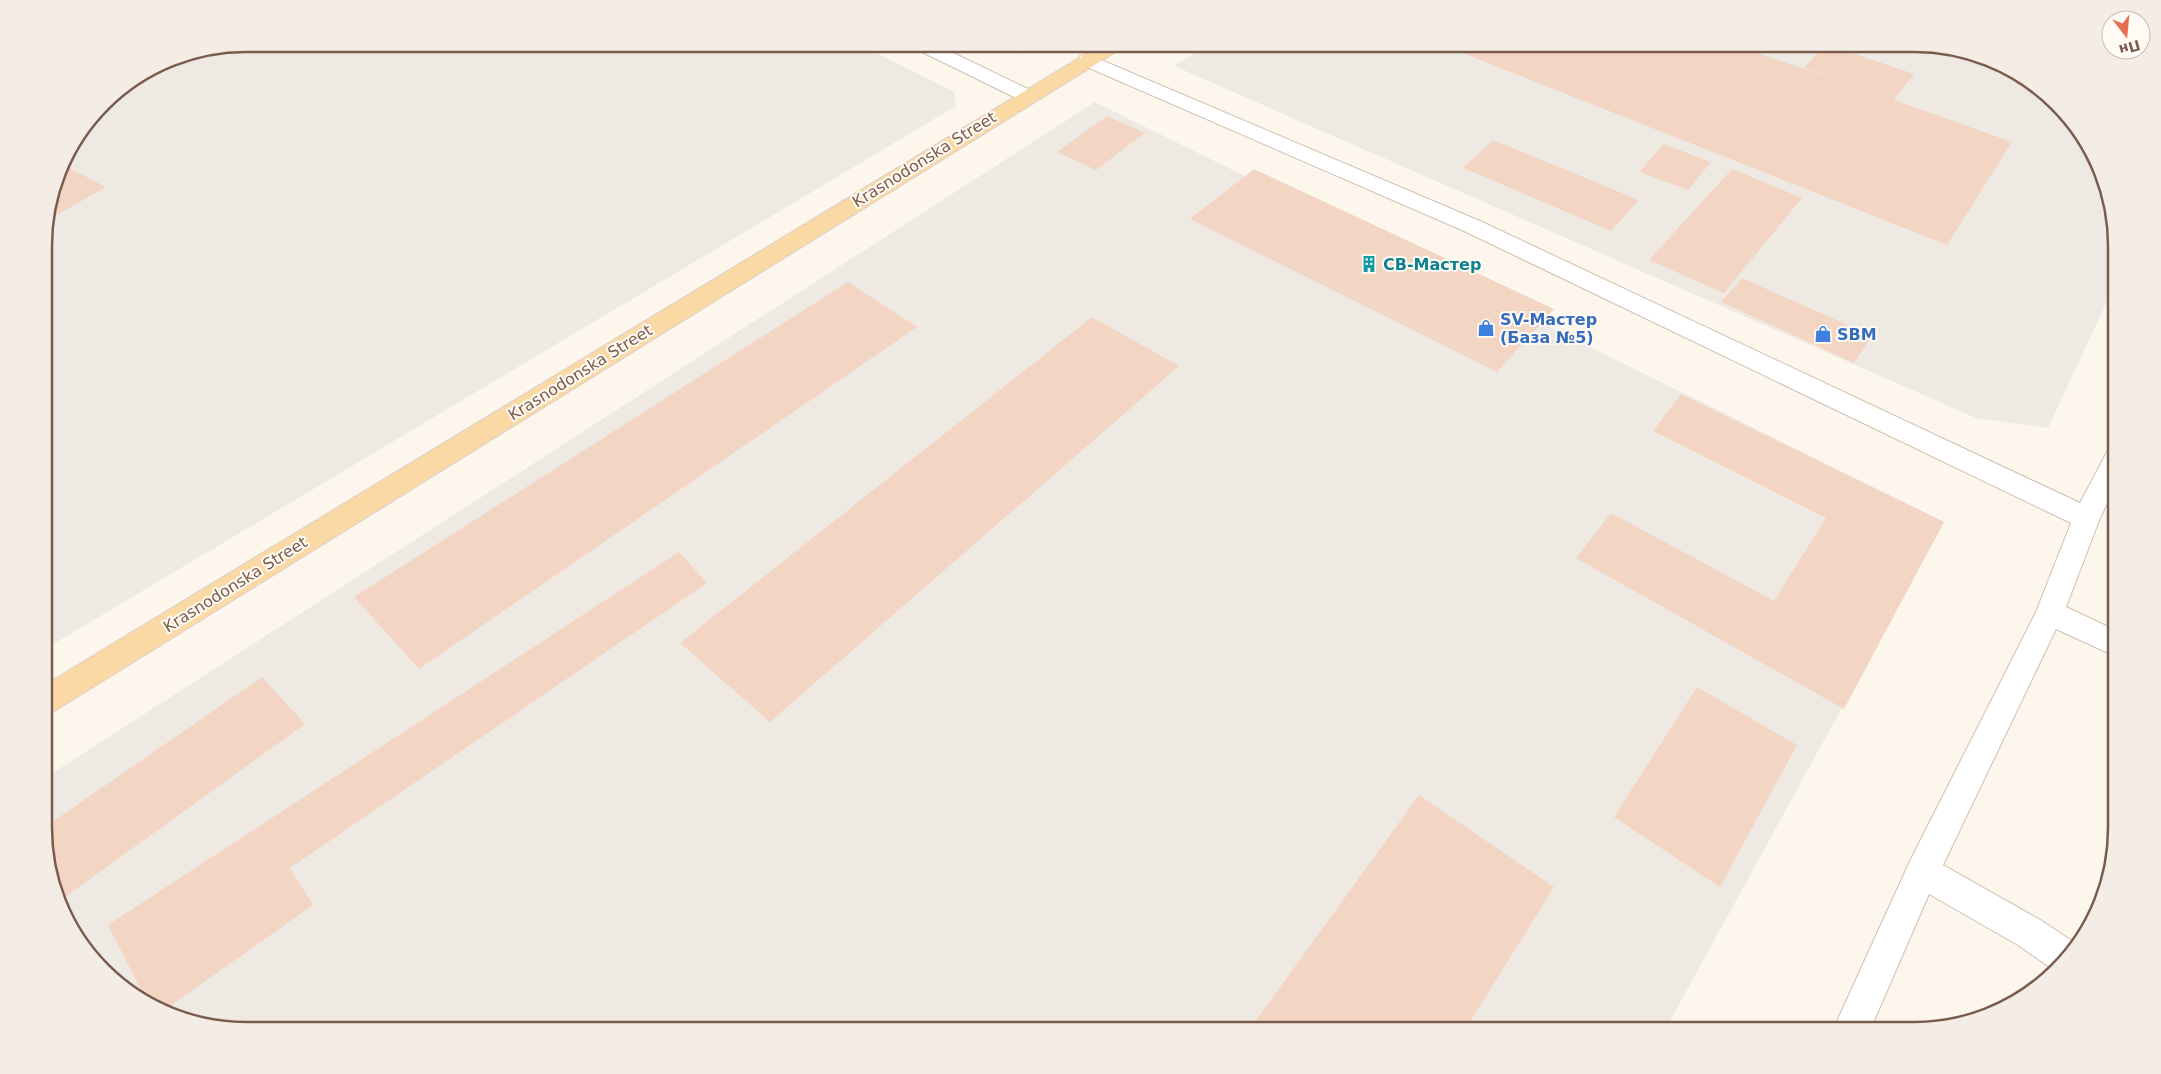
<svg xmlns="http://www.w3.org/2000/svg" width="2161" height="1074" font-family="'DejaVu Sans',sans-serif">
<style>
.industrial{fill:#efe9e4}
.building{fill:#f3d5c3}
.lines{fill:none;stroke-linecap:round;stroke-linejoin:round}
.minor-casing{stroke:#d1beb0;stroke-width:2}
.major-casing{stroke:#dad1cd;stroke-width:2}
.path{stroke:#d9b8a5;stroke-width:2.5;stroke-dasharray:0.5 2.5;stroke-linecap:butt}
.minor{fill:#fff;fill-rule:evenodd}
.major{fill:#fbd9a5;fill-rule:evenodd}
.labels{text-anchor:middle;stroke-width:4;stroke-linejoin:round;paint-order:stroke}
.street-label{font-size:16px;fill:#7a5c4d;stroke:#fffaf3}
.culture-label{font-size:16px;font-weight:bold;fill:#0d838f;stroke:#fffaf3;text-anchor:start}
.shop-label{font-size:16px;font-weight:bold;fill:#366cbe;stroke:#fffaf3;text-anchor:start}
.rim{fill:none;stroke:#7a5c4d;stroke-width:2.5}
</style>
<rect width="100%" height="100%" fill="#fdf6ec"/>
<path class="industrial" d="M246,44H858L954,92L956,106L45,649L44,233L65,156L113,94L169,59Z
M1209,44H1915L2004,65L2048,94L2083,134L2116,220V282L2048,428L1976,418L1174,66Z
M1095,102L1944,522L1665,1030H246L157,1009L85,951L59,905L46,854L45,778Z"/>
<path class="building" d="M1440,44H1732L1850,85L1804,68L1826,44L1914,74L1894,100L2012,142L1947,245Z
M1107,116L1145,133L1096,170L1057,152Z
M1493,140L1639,200L1611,231L1463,168Z
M1663,144L1711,162L1688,190L1640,172Z
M65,166L106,187L48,220L62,168Z
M1254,169L1554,309L1497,372L1190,219Z
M1732,169L1802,198L1724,293L1649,260Z
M1742,278L1872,336L1854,363L1721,302Z
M848,282L917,327L419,669L354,597Z
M1092,317L1179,366L770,722L680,643Z
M1681,394L1944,522L1844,709L1576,558L1611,513L1774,601L1826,518L1653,431Z
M679,552L707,583L290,868L313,905L163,1011L157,1009L146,1000L108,925Z
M262,677L305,724L58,902L46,854L45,827Z
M1697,687L1797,745L1720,887L1614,817Z
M1419,795L1554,887L1465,1030H1249Z"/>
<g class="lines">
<g class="minor-casing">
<path id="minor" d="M912,44H935L1034,92L1037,96L1034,100L1027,102L1020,100L914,48Z
M1087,54L1480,221L2080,503L2107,452L2116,449V485L2100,518L2066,607L2117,631V657L2056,629L1943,865L2042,921L2078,945L2067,961L2055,971L2018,945L1929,894L1870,1030H1833L1910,861L2036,612L2071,523L1464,231L1080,64L1078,60L1080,56Z"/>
</g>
<g class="major-casing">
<path id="major" d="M1102,44H1124L1122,48L56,710L45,714V685Z"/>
</g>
<path class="path" d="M1019,56L1040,44"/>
<use href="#minor" class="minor"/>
<use href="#major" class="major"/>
</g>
<defs>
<g id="building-bare" transform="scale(1.35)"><path d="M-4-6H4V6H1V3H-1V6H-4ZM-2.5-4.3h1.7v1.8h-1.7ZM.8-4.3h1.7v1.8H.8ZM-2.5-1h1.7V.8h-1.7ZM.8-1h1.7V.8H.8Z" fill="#0f9aa8" stroke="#fffaf3" stroke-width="2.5" paint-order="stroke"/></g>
<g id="shop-bare" transform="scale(1.35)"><path d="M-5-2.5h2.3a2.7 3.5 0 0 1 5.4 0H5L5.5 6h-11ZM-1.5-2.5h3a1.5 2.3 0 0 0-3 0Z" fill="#3f7fe0" stroke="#fffaf3" stroke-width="2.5" paint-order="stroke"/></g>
</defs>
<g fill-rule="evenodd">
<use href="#building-bare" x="1369" y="264"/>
<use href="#shop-bare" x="1486" y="328"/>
<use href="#shop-bare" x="1823" y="334"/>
</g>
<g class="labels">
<g class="street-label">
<text transform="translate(924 159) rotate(-32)" y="6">Krasnodonska Street</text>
<text transform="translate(580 372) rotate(-32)" y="6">Krasnodonska Street</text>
<text transform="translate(235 584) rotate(-32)" y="6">Krasnodonska Street</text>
</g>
<g class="culture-label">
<text x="1383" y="270">СВ-Мастер</text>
</g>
<g class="shop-label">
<text x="1500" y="325">SV-Мастер<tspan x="1500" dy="18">(База №5)</tspan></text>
<text x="1837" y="340">SBM</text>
</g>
</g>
<path d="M0 0H2161V1074H0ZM246 52H1914A194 194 0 0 1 2108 246V828A194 194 0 0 1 1914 1022H246A194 194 0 0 1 52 828V246A194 194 0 0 1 246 52Z" fill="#f4ede6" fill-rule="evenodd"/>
<path class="rim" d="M246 52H1914A194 194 0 0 1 2108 246V828A194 194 0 0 1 1914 1022H246A194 194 0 0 1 52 828V246A194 194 0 0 1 246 52Z"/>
<g transform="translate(2126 35) rotate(164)"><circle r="24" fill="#fffaf3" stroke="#cabbb1"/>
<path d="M0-4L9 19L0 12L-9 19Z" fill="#e76f51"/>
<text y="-8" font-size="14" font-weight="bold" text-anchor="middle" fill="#7a5c4d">Пн</text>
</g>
</svg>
